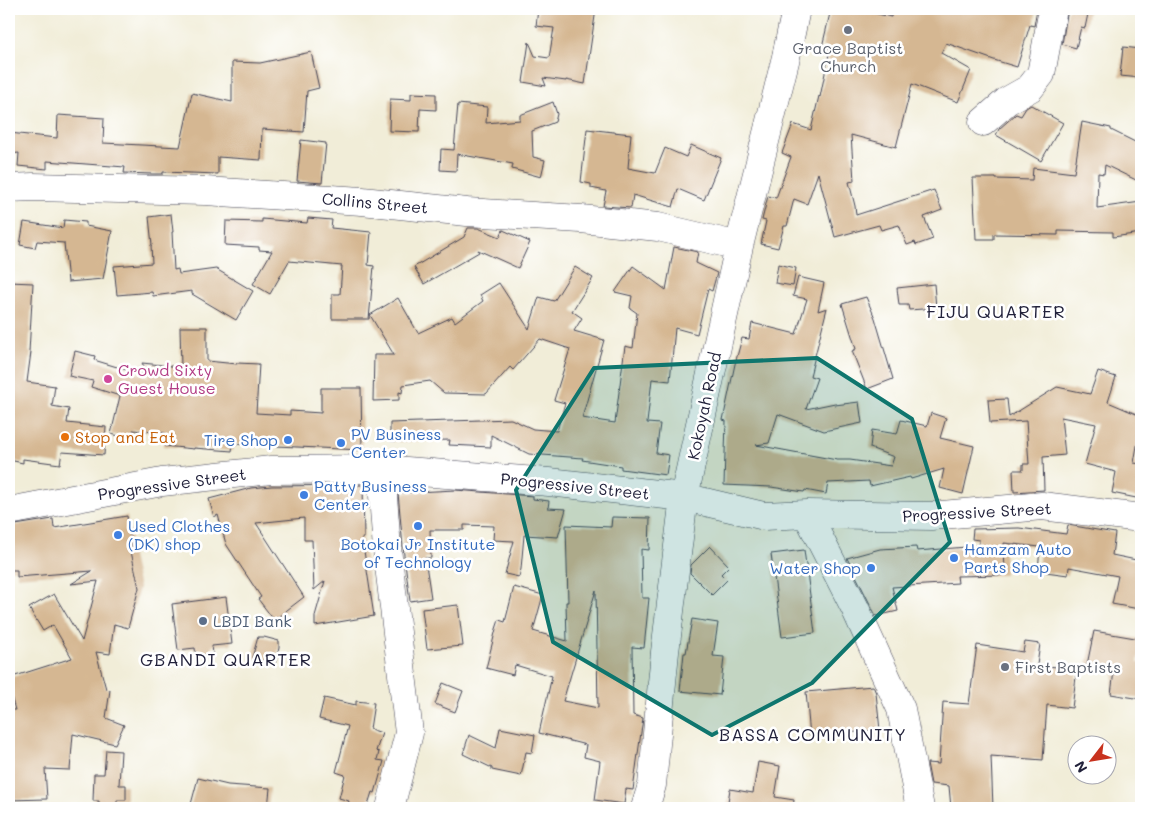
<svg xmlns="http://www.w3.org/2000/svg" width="1150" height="817" font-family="Mali,sans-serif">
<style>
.building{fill:#d5b792;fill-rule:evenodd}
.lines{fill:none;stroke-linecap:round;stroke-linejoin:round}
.minor-casing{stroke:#414053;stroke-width:29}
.minor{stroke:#fff;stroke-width:28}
.marked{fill:#0f766e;fill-opacity:0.2;stroke:#0f766e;stroke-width:4;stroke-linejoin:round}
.worship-dot{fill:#6b7280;stroke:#fff;stroke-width:2}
.hotel-dot{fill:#d1479c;stroke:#fff;stroke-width:2}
.food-dot{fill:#e8710a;stroke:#fff;stroke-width:2}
.shop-dot{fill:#3f7fe0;stroke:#fff;stroke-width:2}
.service-dot{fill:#5c6f8a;stroke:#fff;stroke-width:2}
.labels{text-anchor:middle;stroke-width:5;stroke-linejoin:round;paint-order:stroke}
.worship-label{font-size:16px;fill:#5b616d;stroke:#fff}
.street-label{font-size:16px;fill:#22223b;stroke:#fff}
.hotel-label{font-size:16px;fill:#b23c85;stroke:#fff;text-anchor:start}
.shop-label{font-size:16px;fill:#366cbe;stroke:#fff;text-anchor:start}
.food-label{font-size:16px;fill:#c56008;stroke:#fff;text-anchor:start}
.service-label{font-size:16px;fill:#4e5e75;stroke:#fff;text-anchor:start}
.neighbourhood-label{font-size:18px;letter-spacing:1px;fill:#22223b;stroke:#fff}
</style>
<rect width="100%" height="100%" fill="#fff"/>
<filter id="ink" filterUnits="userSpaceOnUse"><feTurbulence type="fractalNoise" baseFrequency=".02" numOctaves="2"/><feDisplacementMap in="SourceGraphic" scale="10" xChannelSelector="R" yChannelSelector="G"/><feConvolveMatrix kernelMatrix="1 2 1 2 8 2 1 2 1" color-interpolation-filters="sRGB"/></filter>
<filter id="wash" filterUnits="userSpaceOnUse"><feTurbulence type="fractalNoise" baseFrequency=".0096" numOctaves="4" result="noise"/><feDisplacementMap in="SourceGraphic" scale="20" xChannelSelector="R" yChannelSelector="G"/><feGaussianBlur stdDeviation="1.12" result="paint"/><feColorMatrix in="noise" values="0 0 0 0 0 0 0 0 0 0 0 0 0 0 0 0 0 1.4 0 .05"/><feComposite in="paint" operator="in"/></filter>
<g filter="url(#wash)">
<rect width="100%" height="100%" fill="#f1edd8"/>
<g id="blocks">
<path class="building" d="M538,9L556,11L557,9H596L585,84L566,80V81L543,78L546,86L523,82L529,42L535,56L549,58L554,28L536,26Z
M831,9H855L891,17L892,9H1037L1034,26L1030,25L1017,67L994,60L946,43L941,53L971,70L958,102L912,84L896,147L851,135L854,181L849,182L855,206L856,215L934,190L942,210L924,217L933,239L916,245L915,242L907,245L899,225L881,230L879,225L835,237L818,173L807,204L794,199L787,226H784L778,248L761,244L766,221L762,220L768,196L776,198L791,157L782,153L793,124L811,130L819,96L820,97L830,49L822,47Z
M1068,9H1089L1085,28L1081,27L1076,48L1062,44Z
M1123,47L1141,49V78L1120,76Z
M311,52L319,88L307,91L304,132L262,129L261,160L218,157V174L163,172V174H152L124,173L125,167L47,161V169L18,166L19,153L9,154V133L57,138L58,115L104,118L103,143L180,147L192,93L232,102V62L260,63Z
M411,93L436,94V110L420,109L419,132L389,131L390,99L411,100Z
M553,102L557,114L555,122L532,131L533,157L545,160L541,177L512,169L513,164L457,154L456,171L440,170L441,149L454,150L458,104L487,107L486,123L520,120V115Z
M1031,105L1063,123L1041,161L996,135L999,129L1016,114L1021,116L1026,108Z
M1082,122L1111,128V130L1141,145V169L1136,180L1105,165L1104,174L1098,173L1097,208L1141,202V233L1113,237V232L1058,231V235L994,234V239H976L973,178H996V179L1032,180L1033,168L1074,173Z
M587,129L631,134L628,168L655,173L665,148L686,157L691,145L721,158L704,200L678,189L673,207L633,195L631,208L603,206L606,191L591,188V184L581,182Z
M301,140L326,143L322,183L297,181Z
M171,214L173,232H172L174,270L178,269L179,274L216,269L253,291L236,320L192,294V291L153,296L152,292L117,295L114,266L152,263L151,245H152L149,217Z
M308,218L332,220L331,228L371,232L368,265L374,266L369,319H332V294H340L342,266L289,261L270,294L253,284L272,251L259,250V247L225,245L226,221L262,222V219L307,223Z
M64,220L86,222V226L112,231L103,279L68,282L64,243L37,241L35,248L20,245L24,222L63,228Z
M468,228H478L500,237L503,230L530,242L518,268L478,250L479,252L424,284L414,267L464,237Z
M674,247L698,252L696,263L717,273L712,291L708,289L697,334L675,328L670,381L652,379L647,423L660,424L656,453L669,455L666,475L621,469V466L582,460L583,458L529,454L491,435V447L449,445L450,440L410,441V442L390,441V423L511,419L533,429L557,431L565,403L554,400L570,349L540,339L513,370L510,367L486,394L444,393L430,381L403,385L402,393L399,392V400L373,401L374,355H394L370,315L398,298L418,333L452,317L455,322L483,301L480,295L499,283L529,329L539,297L554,301L575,267L593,278L572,311L582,318L574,331L604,340L582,418L615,423L625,346L633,348L637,313L630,308L632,296L615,292L633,266L666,290Z
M778,264L796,268L793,286L775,283Z
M798,277L824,283L818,311L827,308L810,376L817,378L806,409L835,403V405L859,402L862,423L824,431L778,414L769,443L756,445L837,460H850L891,466L894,457L870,448L872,430L897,434L901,420L927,426L931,413L946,418L940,438L974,446L963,494L940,488L944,469L911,479L910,477L870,486L869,481L828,483L826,494L805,490L804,492L771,487L724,485L726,421L723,420L735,364L742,338L749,339L752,323L796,334L807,299L793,296Z
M9,282L33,283L29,352H31L27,382L55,386L52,406L69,409L67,423L106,427L104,455L62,452L60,464L23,459V463L9,460Z
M934,284L936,308L909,310L908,305H899L897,288Z
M866,297L875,318L893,379L867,389L852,351L856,349L842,304Z
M180,327H207V361L237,364V363L259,364L256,413L290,415V411L321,413V388H361L362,450L233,444L232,451L194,448V449L164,446L165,433L133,430L131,439L111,434L120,396L91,387L93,381L69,376L75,351L95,356L94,360L150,377L142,363L181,367Z
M1098,371L1116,377L1108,402L1141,416V423L1134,463L1141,464V499L1112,493L1116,472L1085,464L1096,424L1061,417L1065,455L1043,457L1044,490L1014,492L1013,470H1023V464H1029L1026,421L990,423L988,400L1007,399L1009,417L1057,387L1090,394Z
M363,485L364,538H362L374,616L315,626V616L325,581L314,590L312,540H304V518L256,523L304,597L274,620L258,599L261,597L226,544L218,515L214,517L209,499L251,488L272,486Z
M455,490L533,496V499L549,501L548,508L566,509L558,537L524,535L521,569L519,577L505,574L514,541L493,540L494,526L464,525V530H430L431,558H425L431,598L410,601L403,547L398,493Z
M127,516L132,547H130L139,588L128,628L114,624L110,654L96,652L106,689L110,690L106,718L124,725L115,744L73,734L70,770L45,769L47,799L9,800V710H15L9,689V678L72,658L53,625L43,631L29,608L54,594L82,641L98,581L71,584L92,571L17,577V570H9V526L53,519L54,528Z
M612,517L650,518L649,550L641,549L642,598H649L644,648L632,647L633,715L643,718L633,790L626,789L624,804L595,800L600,761L584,757L586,745L539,733L552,676L515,665L513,675L486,668L496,629L499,620L505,622L514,587L543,595L533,631L567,641L566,602H568L566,525L611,527ZM596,590L598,708L563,701Z
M1068,525L1115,533L1112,555L1141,561V597L1139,609L1112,604L1118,576L1069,567L1068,575L1038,571L1040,547L1004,543L1005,575L957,576L958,583L892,587L898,611L876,616L847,558L880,549L916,547L917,551L979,546V540L972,539L973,529L1019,528L1066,534Z
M710,546L729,566L721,574L727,580L712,595L690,573L691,565Z
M804,550L815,633L782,637L771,554Z
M226,597L232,644L212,646L213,654L196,656L195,648L178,650L172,604Z
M458,605L463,646L427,649L422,609Z
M692,619L718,623L713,656L724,657L720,695L680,691L684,653H686Z
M1094,631L1141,639L1138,663H1141V699L1111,694L1114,671L1087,665Z
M258,637H264L279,641V648L275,664L252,658Z
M1025,642L1040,644L1037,665L1077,669L1072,708L1047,705L1043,760L991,756L993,808H951L949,786L931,784L927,763L939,764L943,702L969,704L977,645L1023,652Z
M443,683L463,691L455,712L435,704Z
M873,686L876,693L880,730L810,736L806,692Z
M324,698L356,705V701L374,703L370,729L382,733L376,751L379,752L377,760L384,761L375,793L372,792L367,808H347L349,801L339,798L345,775L336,772L348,726L319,719Z
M500,728L535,735L532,753L526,752L521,776L492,770V768L463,754L469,735L496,748Z
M106,750L121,751L119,785H126V800H117V807L99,806V801H93L94,774H104Z
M758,762L780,766L775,797L794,800L793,808H727L730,789L753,793Z
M198,778L228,785L270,788L268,808H190Z"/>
</g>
</g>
<g filter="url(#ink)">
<use href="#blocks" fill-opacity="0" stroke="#414053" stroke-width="1"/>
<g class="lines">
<g class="minor-casing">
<path id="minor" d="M983,122L1007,101L1030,88L1041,74L1053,9
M9,188L33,187L205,191L362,201L467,212L581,219L658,227L739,246
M381,469L387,549L409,733L390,808
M9,511L162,482L271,470L381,469L549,482L684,497L764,516L807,514L931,516L1042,506L1141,518
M807,514L855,608L901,709L920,808
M645,808L652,785L665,652L684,497L739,246L786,57L796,9"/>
</g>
<use href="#minor" class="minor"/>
</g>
</g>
<path class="marked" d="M817,358L912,419L950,542L812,683L712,735L553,642L516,490L594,368Z"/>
<g class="worship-dot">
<circle cx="848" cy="30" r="5"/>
<circle cx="1005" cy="667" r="5"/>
</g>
<circle class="hotel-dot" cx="108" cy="379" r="5"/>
<circle class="food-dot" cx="65" cy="437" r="5"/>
<g class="shop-dot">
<circle cx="288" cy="440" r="5"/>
<circle cx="341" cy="443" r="5"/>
<circle cx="304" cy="495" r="5"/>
<circle cx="418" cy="526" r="5"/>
<circle cx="118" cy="535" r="5"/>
<circle cx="954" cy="558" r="5"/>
<circle cx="871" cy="568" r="5"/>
</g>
<circle class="service-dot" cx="203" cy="621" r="5"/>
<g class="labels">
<g class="worship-label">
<text x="848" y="54">Grace Baptist<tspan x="848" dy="18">Church</tspan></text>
<text x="1015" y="673" text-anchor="start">First Baptists</text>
</g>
<g class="street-label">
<text transform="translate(375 203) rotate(5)" y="6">Collins Street</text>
<text transform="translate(704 406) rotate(-78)" y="6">Kokoyah Road</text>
<text transform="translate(172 484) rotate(-8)" y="6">Progressive Street</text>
<text transform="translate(575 486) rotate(6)" y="6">Progressive Street</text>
<text transform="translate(977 512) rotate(-3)" y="6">Progressive Street</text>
</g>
<g class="hotel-label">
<text x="118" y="376">Crowd Sixty<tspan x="118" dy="18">Guest House</tspan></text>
</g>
<g class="shop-label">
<text x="351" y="440">PV Business<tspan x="351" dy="18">Center</tspan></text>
<text x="278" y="446" text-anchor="end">Tire Shop</text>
<text x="314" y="492">Patty Business<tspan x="314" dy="18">Center</tspan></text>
<text x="128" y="532">Used Clothes<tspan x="128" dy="18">(DK) shop</tspan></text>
<text x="418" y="550" text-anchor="middle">Botokai Jr Institute<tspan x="418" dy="18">of Technology</tspan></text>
<text x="964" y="555">Hamzam Auto<tspan x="964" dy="18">Parts Shop</tspan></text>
<text x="861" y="574" text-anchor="end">Water Shop</text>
</g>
<g class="food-label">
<text x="75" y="443">Stop and Eat</text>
</g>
<g class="service-label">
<text x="213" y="627">LBDI Bank</text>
</g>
<g class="neighbourhood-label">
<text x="996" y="318">FIJU QUARTER</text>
<text x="226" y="666">GBANDI QUARTER</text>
<text x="813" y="741">BASSA COMMUNITY</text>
</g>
</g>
<rect width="1150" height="817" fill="none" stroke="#fff" stroke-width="30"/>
<g transform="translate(1092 760) rotate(239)"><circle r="24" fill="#ffffff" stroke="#a7a7b1"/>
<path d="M0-4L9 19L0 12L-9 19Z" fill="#c8321e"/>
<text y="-8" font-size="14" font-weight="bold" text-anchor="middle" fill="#22223b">N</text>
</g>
</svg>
